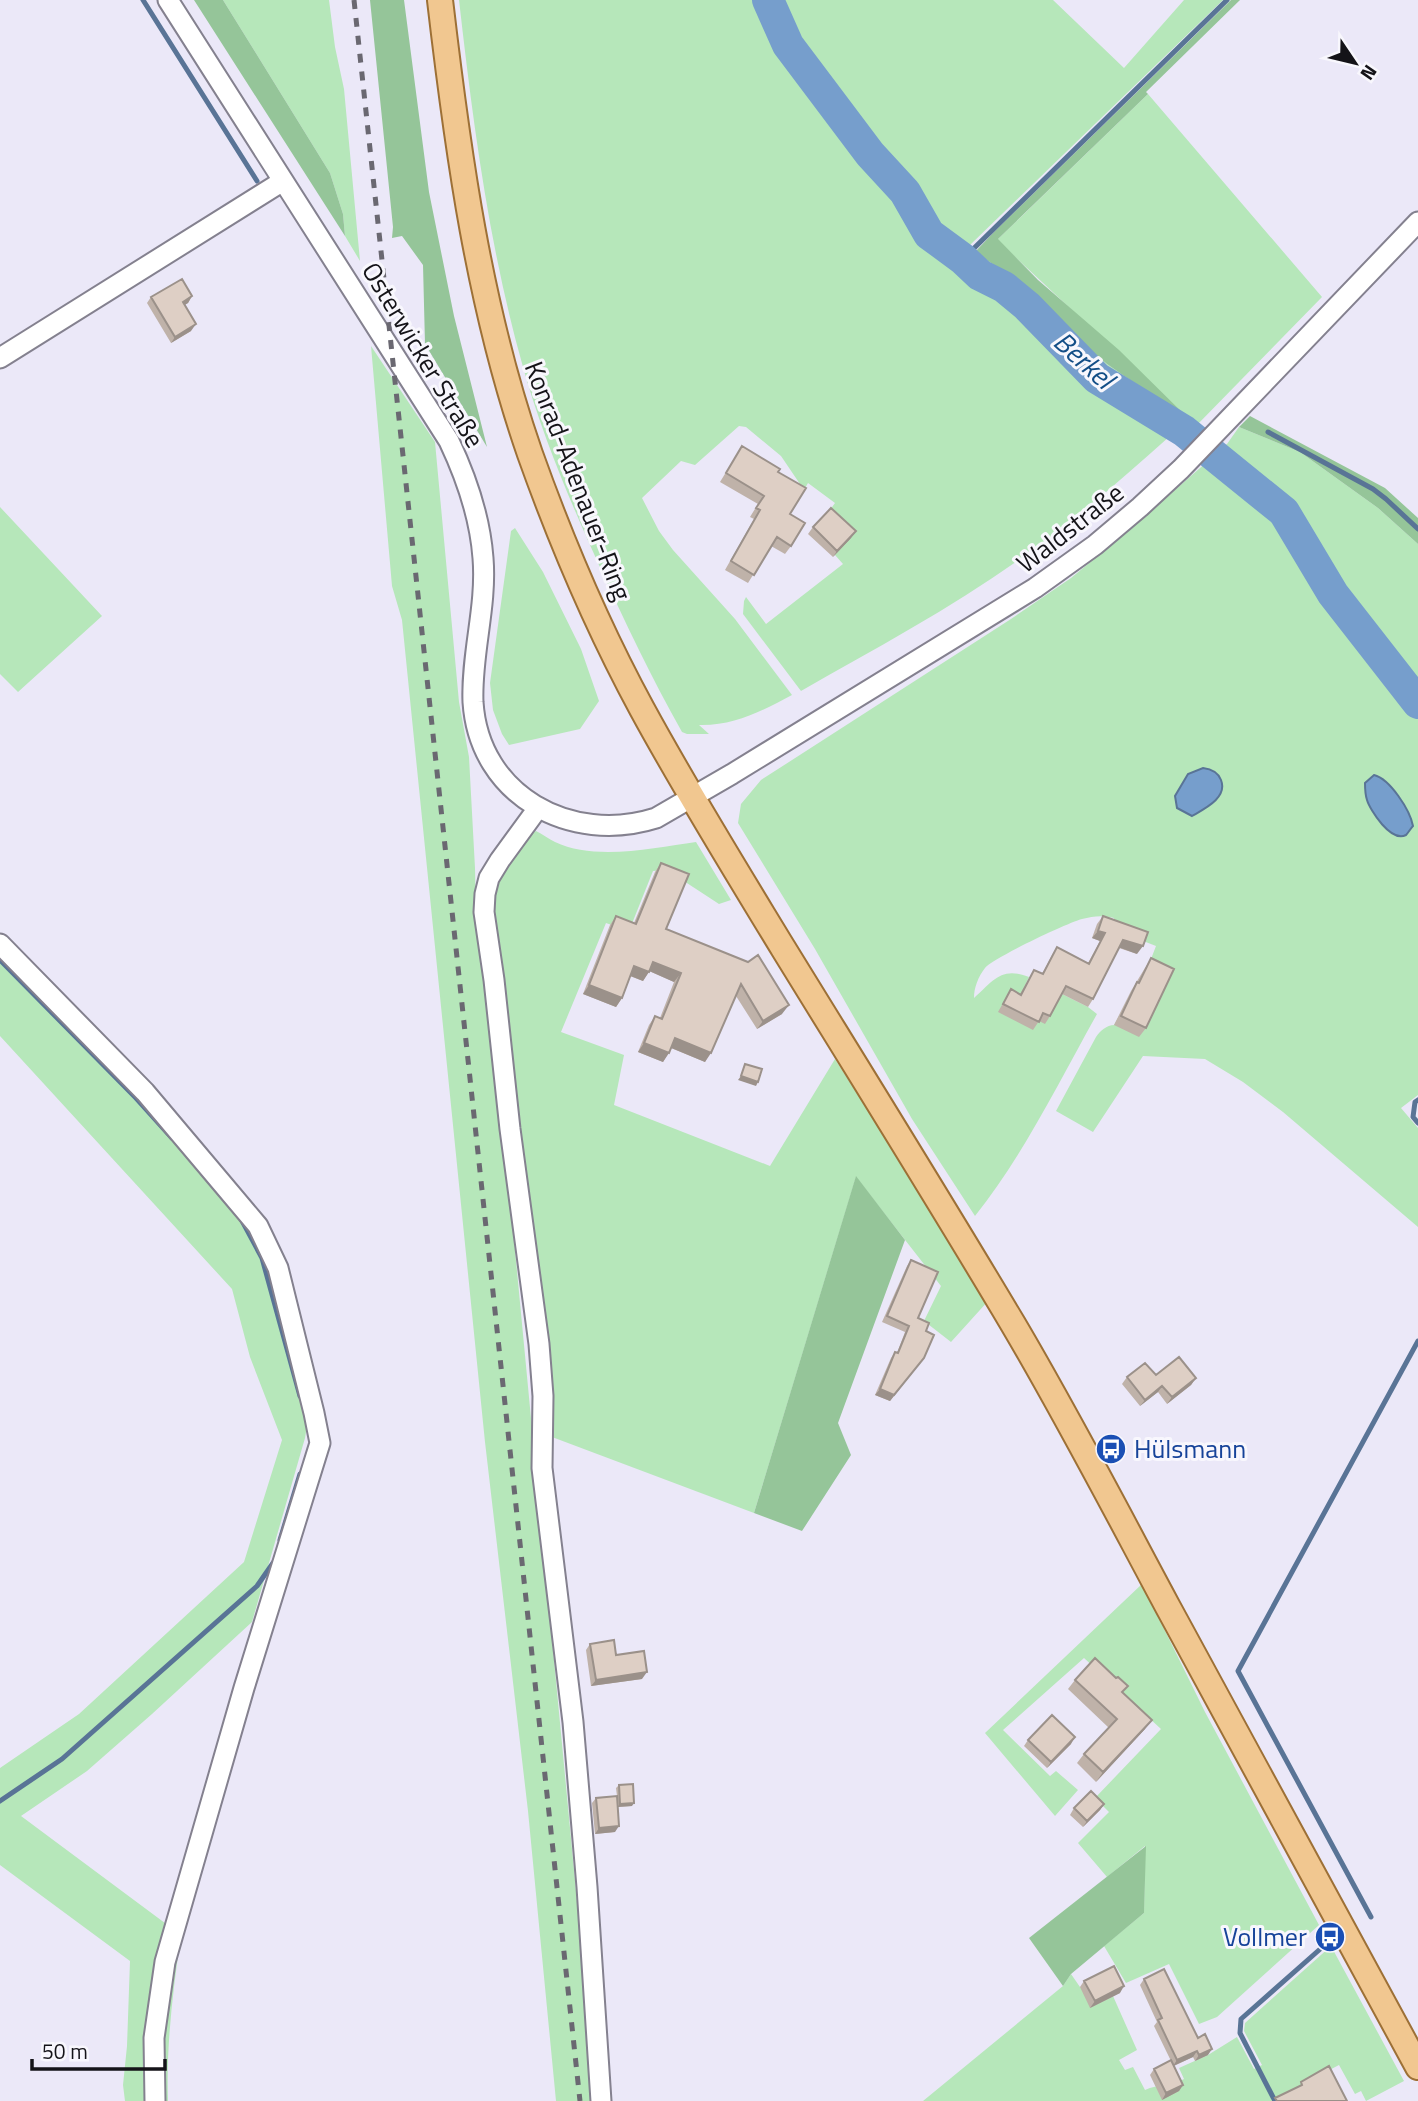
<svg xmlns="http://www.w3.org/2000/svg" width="1418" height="2101" font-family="'Titillium Web',sans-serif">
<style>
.green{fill:#b6e7ba}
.forest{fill:#95c599}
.water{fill:#769ecc;stroke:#597496;stroke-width:2}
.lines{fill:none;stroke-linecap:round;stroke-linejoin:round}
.stream{stroke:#597496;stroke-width:5}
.river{stroke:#769ecc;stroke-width:32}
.minor-casing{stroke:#84818f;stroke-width:23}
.major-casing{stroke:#9d7036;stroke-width:28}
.minor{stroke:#fff;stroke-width:19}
.major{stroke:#f1c790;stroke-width:24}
.rail{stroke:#6a6871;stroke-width:5;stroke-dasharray:9 9;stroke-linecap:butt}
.wall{fill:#bfb2a9}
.shaded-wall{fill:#9b918a}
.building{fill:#decfc5;stroke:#9b918a;stroke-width:2}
.labels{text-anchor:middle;stroke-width:6;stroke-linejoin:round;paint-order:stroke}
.street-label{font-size:26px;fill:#141318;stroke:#f8f7fd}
.transit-label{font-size:26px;fill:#164399;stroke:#f8f7fd;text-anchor:start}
.water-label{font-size:28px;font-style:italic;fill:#134e87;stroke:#f8f7fd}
</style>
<rect width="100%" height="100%" fill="#ebe8f8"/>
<path class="green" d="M223,0H329L335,47L344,89L360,261L345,236L343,214L330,173Z
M459,0H759L780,47L808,92L883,177L908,223L922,240L972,278L1020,310L1044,334L1088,384L1170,436C1126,475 1082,515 1034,549C961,603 880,646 801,691L743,614L744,601L746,597L766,624L843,564L835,555L827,514L835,503L808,483L804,490L781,456L746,427L739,426L695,465L681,461L642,498L659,531L673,550L735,619L792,695C762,711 734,726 699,725L709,734H687L682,732C651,677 625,622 599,565C570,501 542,435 523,367C489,247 473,123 459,0Z
M779,0H1053L1124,68L1184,0H1223L970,245L967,252L933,224L921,207L897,166L880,144L842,105L820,76L794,38Z
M1148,94L1322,297L1196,426L1099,368L1030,296L1004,277L984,266L972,256L975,252L1032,291L1084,345L1107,364L1192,422L997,240Z
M371,346L435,442L459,702L469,757L475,868L476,918L489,977L596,2101H556L528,1811L485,1442L402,620L392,586Z
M1239,427L1300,452L1378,508L1418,544V698L1335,594L1285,509L1217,451L1227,444Z
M1208,461L1244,485L1281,514L1331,597L1418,707V1095L1401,1108L1418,1128V1227L1283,1112L1243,1082L1205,1059L1143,1056L1093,1132L1056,1111L1096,1037C1100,1031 1107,1025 1114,1025L1151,959L1156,946L1115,930L1114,918C1103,915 1093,916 1082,919C1067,923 993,958 985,968C978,977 974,988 974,998C993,981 1001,966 1029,977L1022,992L1052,989L1088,1007L1097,1014C1059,1082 1023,1156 975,1216L912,1119L815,949L738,823L741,804L761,780L1011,619L1071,578L1128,531Z
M0,507L102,616L18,692L0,674Z
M515,528L543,572L581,649L599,701L580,729L509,745L502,734L493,710L490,683L511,531Z
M536,831C542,834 549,839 555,842C595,861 654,848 696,842L731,900L719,904L667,870L653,871L629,931L606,923L561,1032L624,1055L614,1105L770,1166L835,1059L989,1300L951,1342L924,1321L941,1286L856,1177L754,1513L552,1437L543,1344L490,912L496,882L522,841Z
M0,948L244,1208L273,1260L311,1401L305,1438L252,1622L152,1714L87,1771L21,1816L181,1935C173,1990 166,2045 168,2101H125L123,2085L127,2046L130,1961L0,1865V1768L79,1714L244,1562L282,1440L250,1357L232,1289L0,1036Z
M1142,1584L1205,1712L1319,1925L1217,2017L1199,2024L1169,1964L1126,1983L1104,1946L1144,1913L1145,1846L1107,1877L1078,1843L1109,1812L1095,1798L1161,1729L1084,1658L1003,1730L1050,1776L1056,1771L1078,1790L1055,1816L985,1733Z
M1331,1946L1404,2081L1366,2101L1361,2091L1355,2094L1339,2065L1297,2087L1277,2101H923L1063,1986L1071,1974L1080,1987L1113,1996L1137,2050L1119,2060L1125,2070L1133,2067L1145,2090C1158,2084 1172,2086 1184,2079L1179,2068L1208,2055L1237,2037L1254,2069L1262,2065L1244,2031L1245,2023Z"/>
<path class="forest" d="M194,0H223L330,173L343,214L345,236Z
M370,0H404L429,192L454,316L487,447L425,344L423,265L402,236L392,238L393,227Z
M1231,0H1240L1146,92L1148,94L998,239L1038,280L1119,350L1196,426L1107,364L1084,345L1032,291L975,252L993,233Z
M1250,416L1385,488L1418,518V544L1378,508L1300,452L1239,427Z
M856,1176L905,1240L838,1423L851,1455L802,1531L754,1513Z
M1146,1846L1144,1913L1071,1974L1063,1986L1029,1938Z"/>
<path class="water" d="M1203,768C1211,769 1218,772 1221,780C1228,798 1204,809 1192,816L1177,808L1175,796L1188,774Z
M1374,775C1390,779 1410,810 1413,826C1411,828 1408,833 1406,835C1391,843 1370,810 1367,800C1365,794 1365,789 1365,783Z"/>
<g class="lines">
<path class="stream" d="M143,0L257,181
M963,259L1227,0
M1268,432L1373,489L1386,499L1418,529
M0,960L136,1098L172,1138
M1418,1100L1415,1102L1413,1117L1418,1123
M240,1217L262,1258L300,1396
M280,1540L300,1474
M0,1801L62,1759L257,1586L273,1563
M1371,1917L1238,1671L1418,1341
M1275,2101L1240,2033L1241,2019L1327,1943"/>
<path class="river" d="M768,0L788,45L870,154L905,192L929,234L963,259L980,275L1004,287L1027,306L1097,378L1184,431L1284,512L1333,594L1418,703"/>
<g class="minor-casing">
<path id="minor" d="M168,0L449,441C467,479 480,517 483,558C487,607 471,654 473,702C479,796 571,845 656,818L732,774L1035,588L1095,545L1140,507L1181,469L1418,222
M0,358L283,181
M538,808L500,860L489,878L485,894L484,912L494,980L510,1129L539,1344L543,1396L542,1468L573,1722L587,1887L601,2101
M0,944L145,1092L258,1226L278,1268L314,1413L320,1443L244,1688L165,1962L154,2038L155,2101"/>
</g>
<g class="major-casing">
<path id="major" d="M440,0C458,154 479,307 530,454C561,541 598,628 642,709C686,790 735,869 783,948C860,1073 938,1198 1013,1324C1068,1417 1118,1514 1169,1609C1252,1762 1335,1914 1418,2067"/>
</g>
<use href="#minor" class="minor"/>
<use href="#major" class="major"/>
<path class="rail" d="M354,0L580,2101"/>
</g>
<path class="wall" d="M192,296L188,303L184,305L191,331L171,343L147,303L151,297Z
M742,446L778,472L790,514L791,546L785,554L771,546L748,583L725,570L754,519L750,517L758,504L720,482Z
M813,527L851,538L833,557L808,534Z
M661,863L666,929L782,1014L757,1029L736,996L705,1062L671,1048L663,1062L638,1052L649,1025L655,1016L660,1018L674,982L649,971L643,981L630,976L622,998L616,1007L583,994L610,925L616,916L634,923L655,872Z
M1103,916L1137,954L1119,948L1093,999L1088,1007L1062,994L1050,1016L1045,1024L1039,1021L1033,1030L998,1012L1011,989L1020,994L1034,970L1042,974L1052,955L1057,947L1088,963L1100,941L1092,938L1097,924Z
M1151,958L1146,1028L1139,1037L1114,1025L1131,991Z
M911,1260L918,1318L926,1331L924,1358L890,1401L875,1395L891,1358L895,1352L897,1353L905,1332L882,1322L907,1266Z
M1156,1375L1196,1378L1191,1385L1167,1404L1158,1392L1140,1406L1122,1384L1127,1377Z
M590,1644L642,1679L591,1686L586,1650Z
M1075,1680L1123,1693L1145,1729L1096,1782L1077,1763L1084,1754L1109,1728L1068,1689Z
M1028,1740L1071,1744L1047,1768L1024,1746Z
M619,1785L632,1806L618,1807L615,1832L595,1834L592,1803L596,1798L617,1796L616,1788Z
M1104,1804L1100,1810L1083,1827L1070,1815L1074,1808Z
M1144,1979L1198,2038L1208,2055L1195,2061L1193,2057L1174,2066L1183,2085L1179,2091L1162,2100L1150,2075L1154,2069L1171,2061L1154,2026L1157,2022L1140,1985Z
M1084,1981L1120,1993L1090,2008L1080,1987Z"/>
<path class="shaded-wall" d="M192,296L188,303L178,309L183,302Z
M196,324L191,331L171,343L175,337Z
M856,531L851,538L833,557L837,551Z
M1098,931L1105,933L1100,941L1092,938Z
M1123,940L1143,946L1137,954L1118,947Z
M653,962L681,973L674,982L647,970Z
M634,966L649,972L643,981L628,975Z
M589,985L622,998L616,1007L583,994Z
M789,1005L782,1014L757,1029L763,1021Z
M675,1038L711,1053L705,1062L669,1047Z
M644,1043L669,1053L663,1062L638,1052Z
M741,1076L758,1082L756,1086L738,1080Z
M924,1358L890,1401L875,1395L880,1389Z
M1196,1378L1191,1385L1167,1404L1172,1397Z
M1162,1386L1158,1392L1140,1406L1145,1400Z
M647,1672L642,1679L591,1686L596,1680Z
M1152,1720L1145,1729L1096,1782L1103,1772Z
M1075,1737L1071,1744L1047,1768L1051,1762Z
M634,1803L632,1806L617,1807L620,1804Z
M1104,1804L1100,1810L1083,1827L1087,1821Z
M619,1826L615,1832L595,1834L599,1828Z
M1124,1986L1120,1993L1090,2008L1095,2001Z
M1212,2049L1208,2055L1195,2061L1199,2055Z
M1197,2051L1193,2057L1173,2066L1177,2060Z
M1183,2085L1179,2091L1162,2100L1166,2093Z"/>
<path class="building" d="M182,279L192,296L183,302L196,324L175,337L151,297Z
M742,446L780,469L778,472L806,488L790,514L805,523L791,546L777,537L754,575L731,561L760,510L756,508L764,496L726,473Z
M831,508L856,531L837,551L813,527Z
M661,863L689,874L666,929L748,962L758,955L789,1005L763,1021L741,984L711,1053L675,1038L669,1053L644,1043L655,1016L662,1019L681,973L653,962L649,972L634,966L622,998L589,985L616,916L636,924Z
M1103,916L1148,932L1143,946L1123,940L1093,999L1066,986L1050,1016L1043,1013L1039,1022L1003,1004L1011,989L1021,995L1034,970L1043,974L1057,947L1089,964L1105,933L1098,931Z
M1151,958L1174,969L1146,1028L1121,1016L1137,982L1139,983Z
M745,1064L762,1069L758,1082L741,1076Z
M911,1260L938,1272L918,1318L929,1323L926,1331L934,1335L924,1358L894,1395L880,1389L895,1352L898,1353L909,1326L887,1316Z
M1179,1357L1196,1378L1172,1397L1162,1386L1145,1400L1127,1377L1145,1363L1156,1375Z
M614,1640L616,1655L644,1651L647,1672L596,1680L590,1644Z
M1095,1658L1116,1678L1118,1677L1128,1686L1122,1692L1152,1720L1103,1772L1084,1754L1117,1719L1075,1680Z
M1052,1715L1075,1737L1051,1762L1028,1740Z
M633,1784L634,1803L620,1804L619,1785Z
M1091,1791L1104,1804L1087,1821L1074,1808Z
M617,1796L619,1826L599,1828L596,1798Z
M1114,1966L1124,1986L1095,2001L1084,1981Z
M1164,1969L1198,2038L1205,2034L1212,2049L1199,2055L1197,2051L1177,2060L1158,2020L1162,2018L1144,1979Z
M1171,2060L1183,2085L1166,2093L1154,2069Z
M1329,2066L1347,2101H1277L1275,2098L1302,2085L1301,2082Z"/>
<defs>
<g id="bus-disc" transform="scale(1.575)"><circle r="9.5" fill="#1a4fb4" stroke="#f8f7fd"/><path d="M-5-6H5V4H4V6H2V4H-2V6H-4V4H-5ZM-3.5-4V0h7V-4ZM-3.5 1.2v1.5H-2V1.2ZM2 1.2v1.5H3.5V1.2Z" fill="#fff"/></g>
</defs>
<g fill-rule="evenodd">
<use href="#bus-disc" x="1111" y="1449"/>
<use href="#bus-disc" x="1330" y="1937"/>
</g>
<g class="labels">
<g class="street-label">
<text transform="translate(423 355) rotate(59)" y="9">Osterwicker Straße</text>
<text transform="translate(578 481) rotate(69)" y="9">Konrad-Adenauer-Ring</text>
<text transform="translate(1070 528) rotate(-38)" y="9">Waldstraße</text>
</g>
<g class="transit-label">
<text x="1134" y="1458">Hülsmann</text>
<text x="1307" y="1946" text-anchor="end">Vollmer</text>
</g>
<g class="water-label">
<text transform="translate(1084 360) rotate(42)" y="10">Berkel</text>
</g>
</g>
<g transform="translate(1355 63) rotate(125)" stroke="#f8f7fd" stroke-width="5" paint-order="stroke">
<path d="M0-5L12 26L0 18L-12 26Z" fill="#141318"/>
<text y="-10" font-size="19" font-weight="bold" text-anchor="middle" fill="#141318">N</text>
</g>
<path d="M32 2059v10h133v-10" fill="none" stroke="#141318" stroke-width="3.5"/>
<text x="42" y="2059" font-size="21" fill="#141318" stroke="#f8f7fd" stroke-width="5" paint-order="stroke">50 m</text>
</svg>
